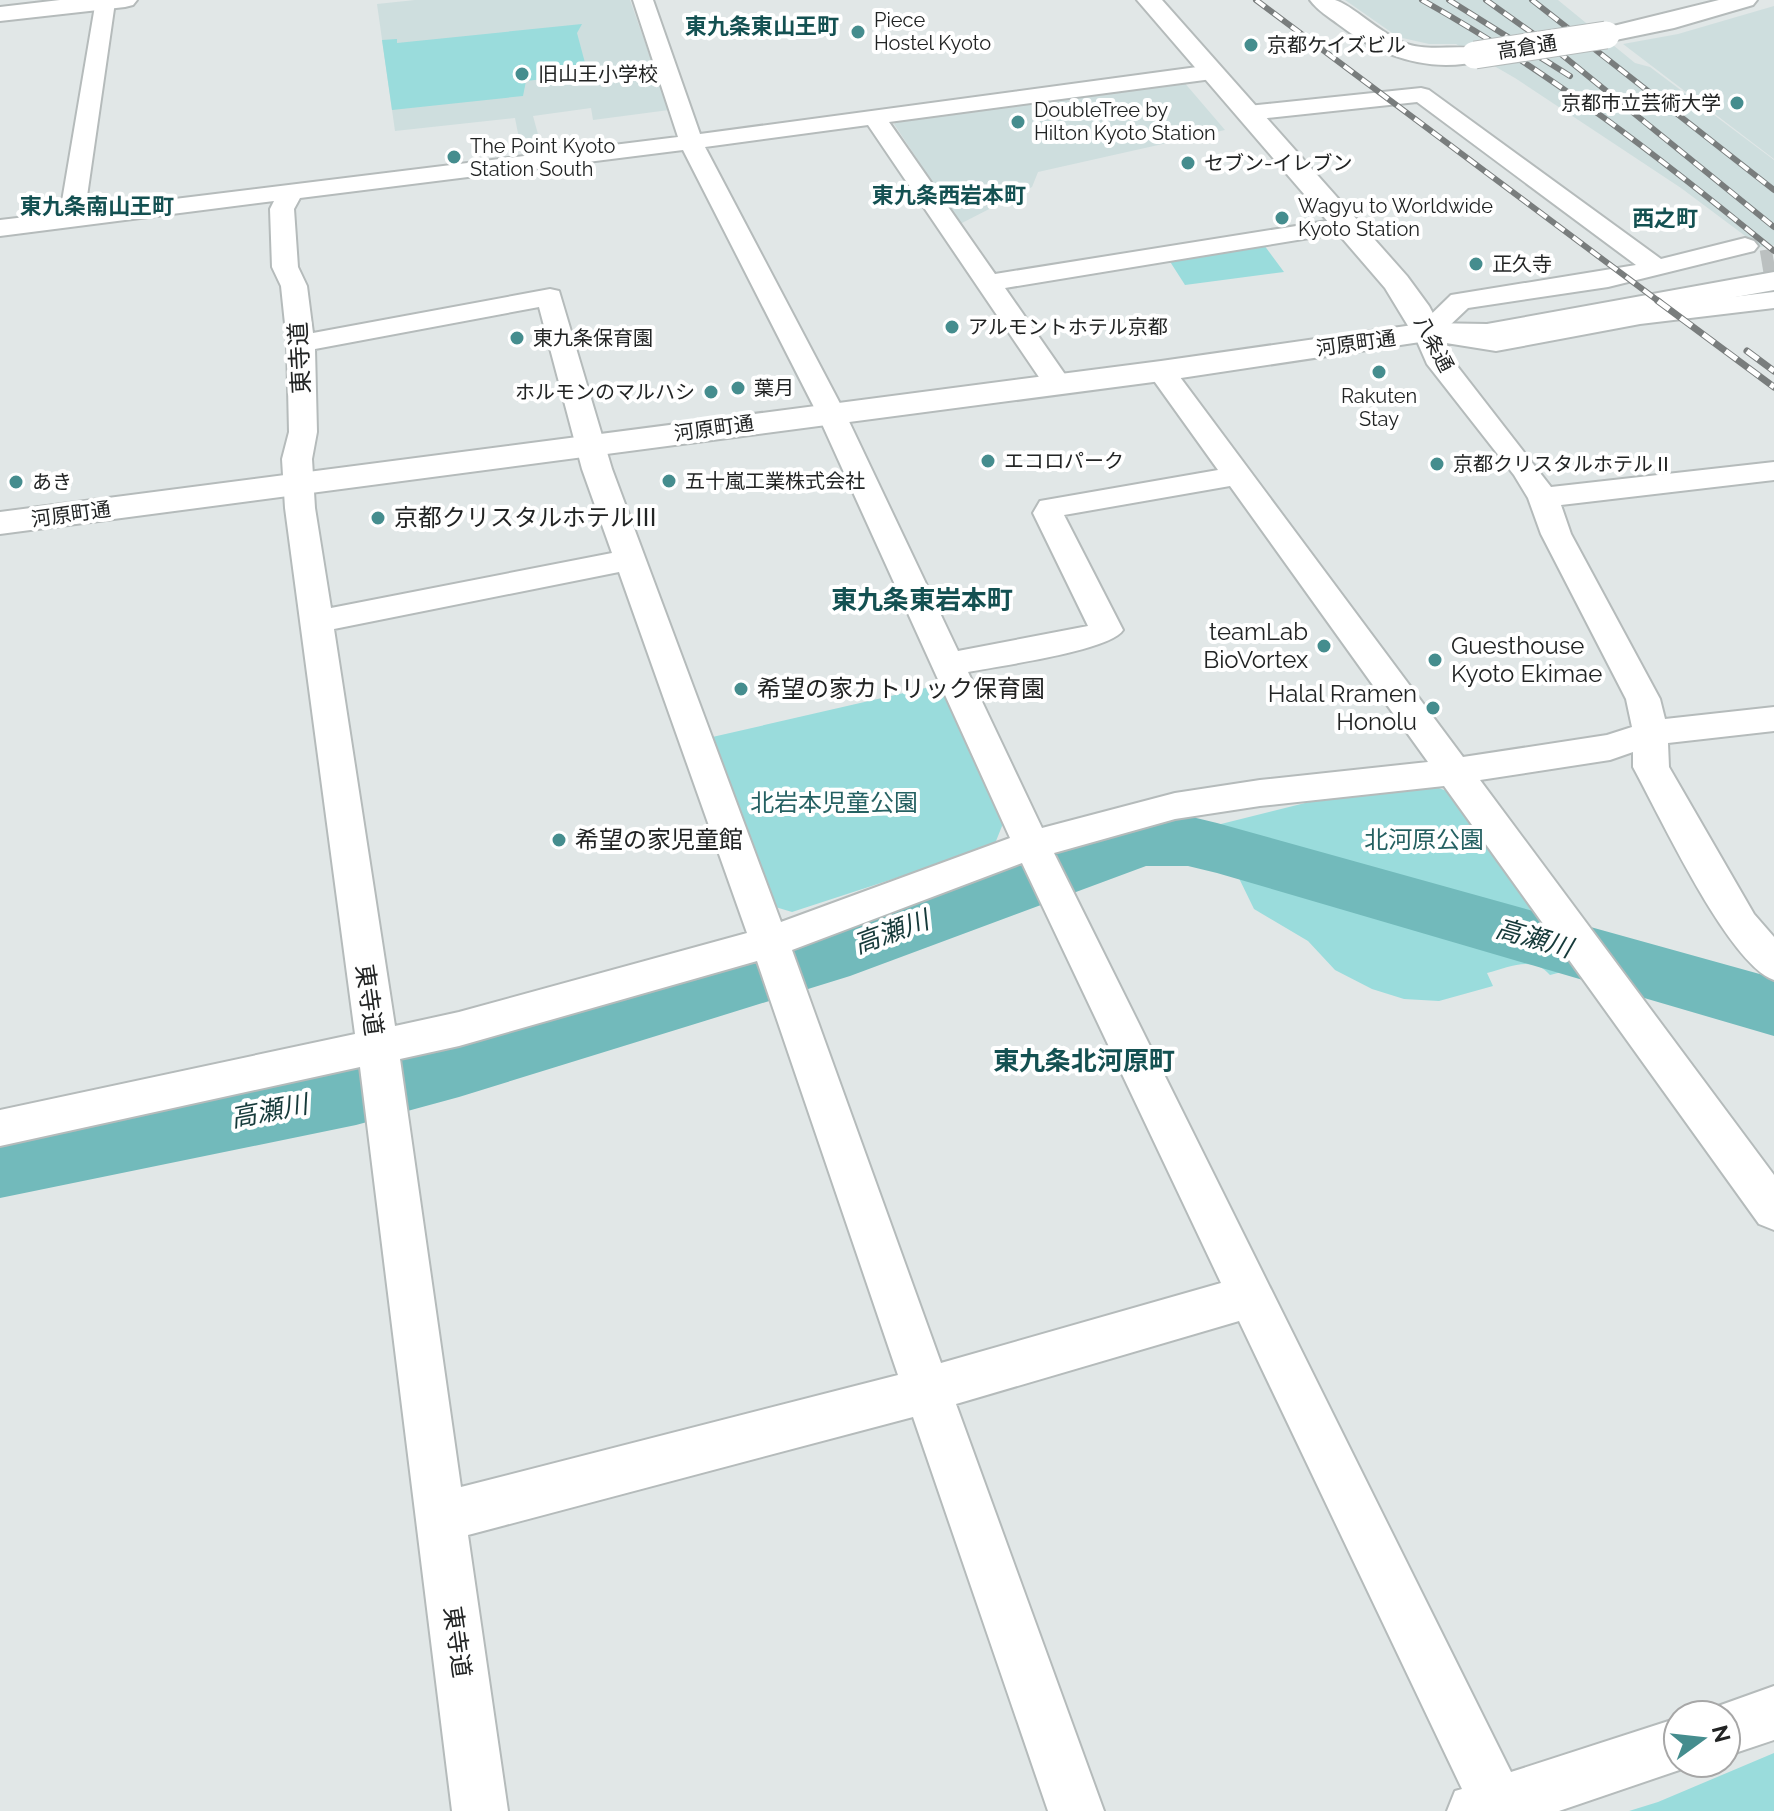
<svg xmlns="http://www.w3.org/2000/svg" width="1774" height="1811" font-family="Raleway,'Noto Sans JP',sans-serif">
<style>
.built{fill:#cedede}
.green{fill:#9adcdc}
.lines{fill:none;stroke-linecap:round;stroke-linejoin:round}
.river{fill:#72babb;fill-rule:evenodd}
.trunk-tunnel{stroke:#bbc0c0;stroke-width:27;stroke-dasharray:27 14;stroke-linecap:butt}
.minor-casing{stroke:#b5bbbb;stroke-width:4}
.tertiary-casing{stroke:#b5bbbb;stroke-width:4}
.secondary-casing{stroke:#b5bbbb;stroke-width:4}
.trunk-casing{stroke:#b5bbbb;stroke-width:4}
.minor{fill:#fff;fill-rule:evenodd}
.tertiary{fill:#fff;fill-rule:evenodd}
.secondary{fill:#fff;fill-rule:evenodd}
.trunk{fill:#fff;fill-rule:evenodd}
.rail-far1-casing{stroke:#797d7d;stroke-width:6}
.rail-casing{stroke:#797d7d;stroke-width:7}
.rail-far1{stroke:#fff;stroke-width:4;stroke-dasharray:11;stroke-linecap:butt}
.rail{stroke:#fff;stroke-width:5;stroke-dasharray:14;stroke-linecap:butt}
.secondary-bridge-casing{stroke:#b5bbbb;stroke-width:29;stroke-linecap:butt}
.secondary-bridge{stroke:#fff;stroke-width:27}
.poi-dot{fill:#458d8e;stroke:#fff;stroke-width:3}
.labels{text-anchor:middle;stroke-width:8;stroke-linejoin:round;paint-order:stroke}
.far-poi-label{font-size:20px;fill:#222424;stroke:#fff;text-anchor:start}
.far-street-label{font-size:20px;fill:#222424;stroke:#fff}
.far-neighbourhood-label{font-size:22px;font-weight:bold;fill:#145152;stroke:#fff}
.street-label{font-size:24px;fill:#222424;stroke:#fff}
.poi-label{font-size:24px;fill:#222424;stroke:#fff;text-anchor:start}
.park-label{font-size:24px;fill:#256162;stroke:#fff}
.neighbourhood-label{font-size:26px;font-weight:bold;fill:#145152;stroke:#fff}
.water-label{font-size:26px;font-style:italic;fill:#163a3a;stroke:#fff}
</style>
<rect width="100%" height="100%" fill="#e1e7e7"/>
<path class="built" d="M415,0H630L669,110L593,120L591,108L533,116L544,156L523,159L515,118L395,131L377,4Z
M1345,0H1558L1635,63L1650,67L1774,160V245L1760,247L1681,188L1515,78L1456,44H1429L1398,37Z
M1774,6V159L1623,44L1678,34Z
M1183,81L1225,130L1038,172L1032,187L960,224L894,124L899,119Z"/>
<path class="green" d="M582,24L577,33L588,74L526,81L523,96L392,110L382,40L397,39V43Z
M1264,245L1284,272L1185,285L1169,260Z
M943,684L1006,816L994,846L792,912L772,906L708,738Z
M1436,787L1455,794L1550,929L1197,830L1329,797Z
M1234,868L1577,962L1581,967L1550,975C1533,955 1509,967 1487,973L1493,986L1439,1001L1404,999L1372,989L1335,970L1308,941L1254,909Z
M1774,1753V1811H1629L1658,1802Z"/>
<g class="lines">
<path class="river" d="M1142,816H1188L1217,823L1774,978V1036L1217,873L1188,866H1146L850,976L459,1097L356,1125L0,1198V1130L356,1061L459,1035L815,931Z"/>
<path class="trunk-tunnel" d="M1762,264L1774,262"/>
<g class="minor-casing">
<path id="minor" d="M96,0L115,2L85,210L678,137L633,0H653L700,134L1212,65L1220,67L1223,72L1220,77L1212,79L889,122L995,274L1346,218L1355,220L1358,225L1355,230L1346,232L1005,288L1071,383L1067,389L1057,391L1047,389L868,125L705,147L845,413L958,651L1088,626L1033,513L1040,501L1218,470L1147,371L1151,365L1161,363L1171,365L1463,757L1607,735L1632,727L1626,699L1541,534L1528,498L1514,475L1427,364L1413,332L1451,295L1636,265L1417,102L1248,120L1240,118L1237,113L1240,108L1248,106L1421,88L1429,90L1661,259L1745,238L1754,241L1758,246L1754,251L1608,287L1468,308L1448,327L1496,335L1640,308L1774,292V308L1640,324L1496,351L1446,343L1454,362L1551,487L1774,462V480L1561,505L1571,534L1660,699L1665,719L1774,707V731L1668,743L1669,767L1754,914L1774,937V980C1728,964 1659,814 1633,767V752L1610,760L1480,780L1774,1175V1230L1759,1224L1444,786L1260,806L1175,819L1054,853L1511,1772L1678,1718V1763L1697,1764L1559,1811H1447L1455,1791L1462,1789L1239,1321L956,1404L1104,1811H1048L913,1417L468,1535L508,1811H452L360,1067L0,1146V1110L355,1034L285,508L282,459L289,432L287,343L281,286L272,267L270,209L274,201L0,236V220L60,213ZM683,150L817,413L1010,838L781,922L612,469L559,291L550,289L313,333L307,286L298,267L294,209L300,198ZM539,307L582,469L612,553L331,608L315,508L312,459L317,432L315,349ZM1230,486L1428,762L1260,780L1175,793L1042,828L968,672C997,666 1110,651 1123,630L1064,515ZM619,572L747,933L459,1012L395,1026L334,629ZM1022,863L1221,1283L941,1363L792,950ZM757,961L898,1375L461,1487L400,1059L459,1046Z
M1774,1686V1740L1726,1756V1715H1705L1707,1710Z"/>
</g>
<g class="tertiary-casing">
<path id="tertiary" d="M1137,0H1162L1407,276L1429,306L1443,332L1438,339L1427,341L1416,339L1385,288Z"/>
</g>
<g class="secondary-casing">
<path id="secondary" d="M60,0H137L133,5L125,7L0,21V7Z
M1310,0C1318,0 1328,0 1335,0C1349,3 1383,35 1404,43C1431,53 1457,43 1484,50L1488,55L1484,60C1430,74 1381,57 1338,24C1329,17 1317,10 1310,0Z
M1719,0H1757L1753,5L1674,28L1606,42L1597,40L1594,35L1597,30Z"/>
</g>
<g class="trunk-casing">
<path id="trunk" d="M1774,272V290L1487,342L1427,341L1161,381L0,534V512L1161,361L1427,323L1487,324Z"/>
</g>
<use href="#minor" class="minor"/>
<use href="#tertiary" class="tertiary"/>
<use href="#secondary" class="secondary"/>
<use href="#trunk" class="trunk"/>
<g class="rail-far1-casing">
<path id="rail-far1" d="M1256,0L1661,303
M1422,0C1549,71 1662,159 1774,251
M1449,0L1570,76
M1486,0L1556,50L1774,227
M1532,0L1774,190"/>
</g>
<g class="rail-casing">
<path id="rail" d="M1658,301L1774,387
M1747,351L1774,371"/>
</g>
<use href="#rail-far1" class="rail-far1"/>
<use href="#rail" class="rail"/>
<g class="secondary-bridge-casing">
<path id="secondary-bridge" d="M1475,55L1606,35"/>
</g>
<use href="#secondary-bridge" class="secondary-bridge"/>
</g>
<g class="poi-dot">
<circle cx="858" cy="32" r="8"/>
<circle cx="1251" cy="45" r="8"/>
<circle cx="522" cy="74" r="8"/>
<circle cx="1737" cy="103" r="8"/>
<circle cx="1018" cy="122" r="8"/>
<circle cx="454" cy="157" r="8"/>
<circle cx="1188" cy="163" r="8"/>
<circle cx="1282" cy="218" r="8"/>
<circle cx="1476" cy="264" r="8"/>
<circle cx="952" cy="327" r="8"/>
<circle cx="517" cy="338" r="8"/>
<circle cx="1379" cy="372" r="8"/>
<circle cx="738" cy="388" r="8"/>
<circle cx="711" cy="392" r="8"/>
<circle cx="988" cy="461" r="8"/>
<circle cx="1437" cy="464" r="8"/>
<circle cx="669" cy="481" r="8"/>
<circle cx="16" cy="482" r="8"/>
<circle cx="378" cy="518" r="8"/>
<circle cx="1324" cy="646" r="8"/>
<circle cx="1435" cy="660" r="8"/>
<circle cx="741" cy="689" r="8"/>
<circle cx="1433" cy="708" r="8"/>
<circle cx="559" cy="840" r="8"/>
</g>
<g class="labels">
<g class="far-poi-label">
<text x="874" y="27">Piece<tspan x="874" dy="23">Hostel Kyoto</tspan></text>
<text x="1267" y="52">京都ケイズビル</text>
<text x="538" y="81">旧山王小学校</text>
<text x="1721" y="110" text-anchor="end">京都市立芸術大学</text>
<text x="1034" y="117">DoubleTree by<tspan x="1034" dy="23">Hilton Kyoto Station</tspan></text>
<text x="470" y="153">The Point Kyoto<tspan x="470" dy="23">Station South</tspan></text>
<text x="1204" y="170">セブン-イレブン</text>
<text x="1298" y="213">Wagyu to Worldwide<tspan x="1298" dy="23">Kyoto Station</tspan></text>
<text x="1492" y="271">正久寺</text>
<text x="968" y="334">アルモントホテル京都</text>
<text x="533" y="345">東九条保育園</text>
<text x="754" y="395">葉月</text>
<text x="695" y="399" text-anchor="end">ホルモンのマルハシ</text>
<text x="1379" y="403" text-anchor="middle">Rakuten<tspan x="1379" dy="23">Stay</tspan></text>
<text x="1004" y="468">エコロパーク</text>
<text x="1453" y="471">京都クリスタルホテルⅡ</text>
<text x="685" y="488">五十嵐工業株式会社</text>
<text x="32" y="489">あき</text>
</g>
<g class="far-street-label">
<text transform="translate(1527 47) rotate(-9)" y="7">高倉通</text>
<text transform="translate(1356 343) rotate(-8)" y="7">河原町通</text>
<text transform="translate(1434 344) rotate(62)" y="7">八条通</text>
<text transform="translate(714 428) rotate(-8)" y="7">河原町通</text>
<text transform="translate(71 514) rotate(-8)" y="7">河原町通</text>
</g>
<g class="far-neighbourhood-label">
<text x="762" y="34">東九条東山王町</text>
<text x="949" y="203">東九条西岩本町</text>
<text x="97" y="214">東九条南山王町</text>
<text x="1665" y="226">西之町</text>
</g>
<g class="street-label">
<text transform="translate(300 358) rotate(-93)" y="8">東寺道</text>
<text transform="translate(369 1000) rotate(82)" y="8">東寺道</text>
<text transform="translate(457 1642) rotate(82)" y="8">東寺道</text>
</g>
<g class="poi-label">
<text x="394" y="526">京都クリスタルホテルⅢ</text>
<text x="1308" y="640" text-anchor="end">teamLab<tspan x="1308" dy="28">BioVortex</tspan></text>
<text x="1451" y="654">Guesthouse<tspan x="1451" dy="28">Kyoto Ekimae</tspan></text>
<text x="757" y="697">希望の家カトリック保育園</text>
<text x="1417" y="702" text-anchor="end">Halal Rramen<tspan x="1417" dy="28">Honolu</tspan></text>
<text x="575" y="848">希望の家児童館</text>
</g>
<g class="park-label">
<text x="834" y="811">北岩本児童公園</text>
<text x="1424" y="848">北河原公園</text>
</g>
<g class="neighbourhood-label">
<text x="922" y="609">東九条東岩本町</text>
<text x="1084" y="1070">東九条北河原町</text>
</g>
<g class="water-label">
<text transform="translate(891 932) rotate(-20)" y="9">高瀬川</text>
<text transform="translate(1534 938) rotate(16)" y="9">高瀬川</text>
<text transform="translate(269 1111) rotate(-11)" y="9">高瀬川</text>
</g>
</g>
<g transform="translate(1702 1739) rotate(75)"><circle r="38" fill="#ffffff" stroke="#a7a7a7" stroke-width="2"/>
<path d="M0-6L14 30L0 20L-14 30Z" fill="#458d8e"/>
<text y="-12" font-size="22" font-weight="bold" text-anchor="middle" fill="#222424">N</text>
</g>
</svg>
